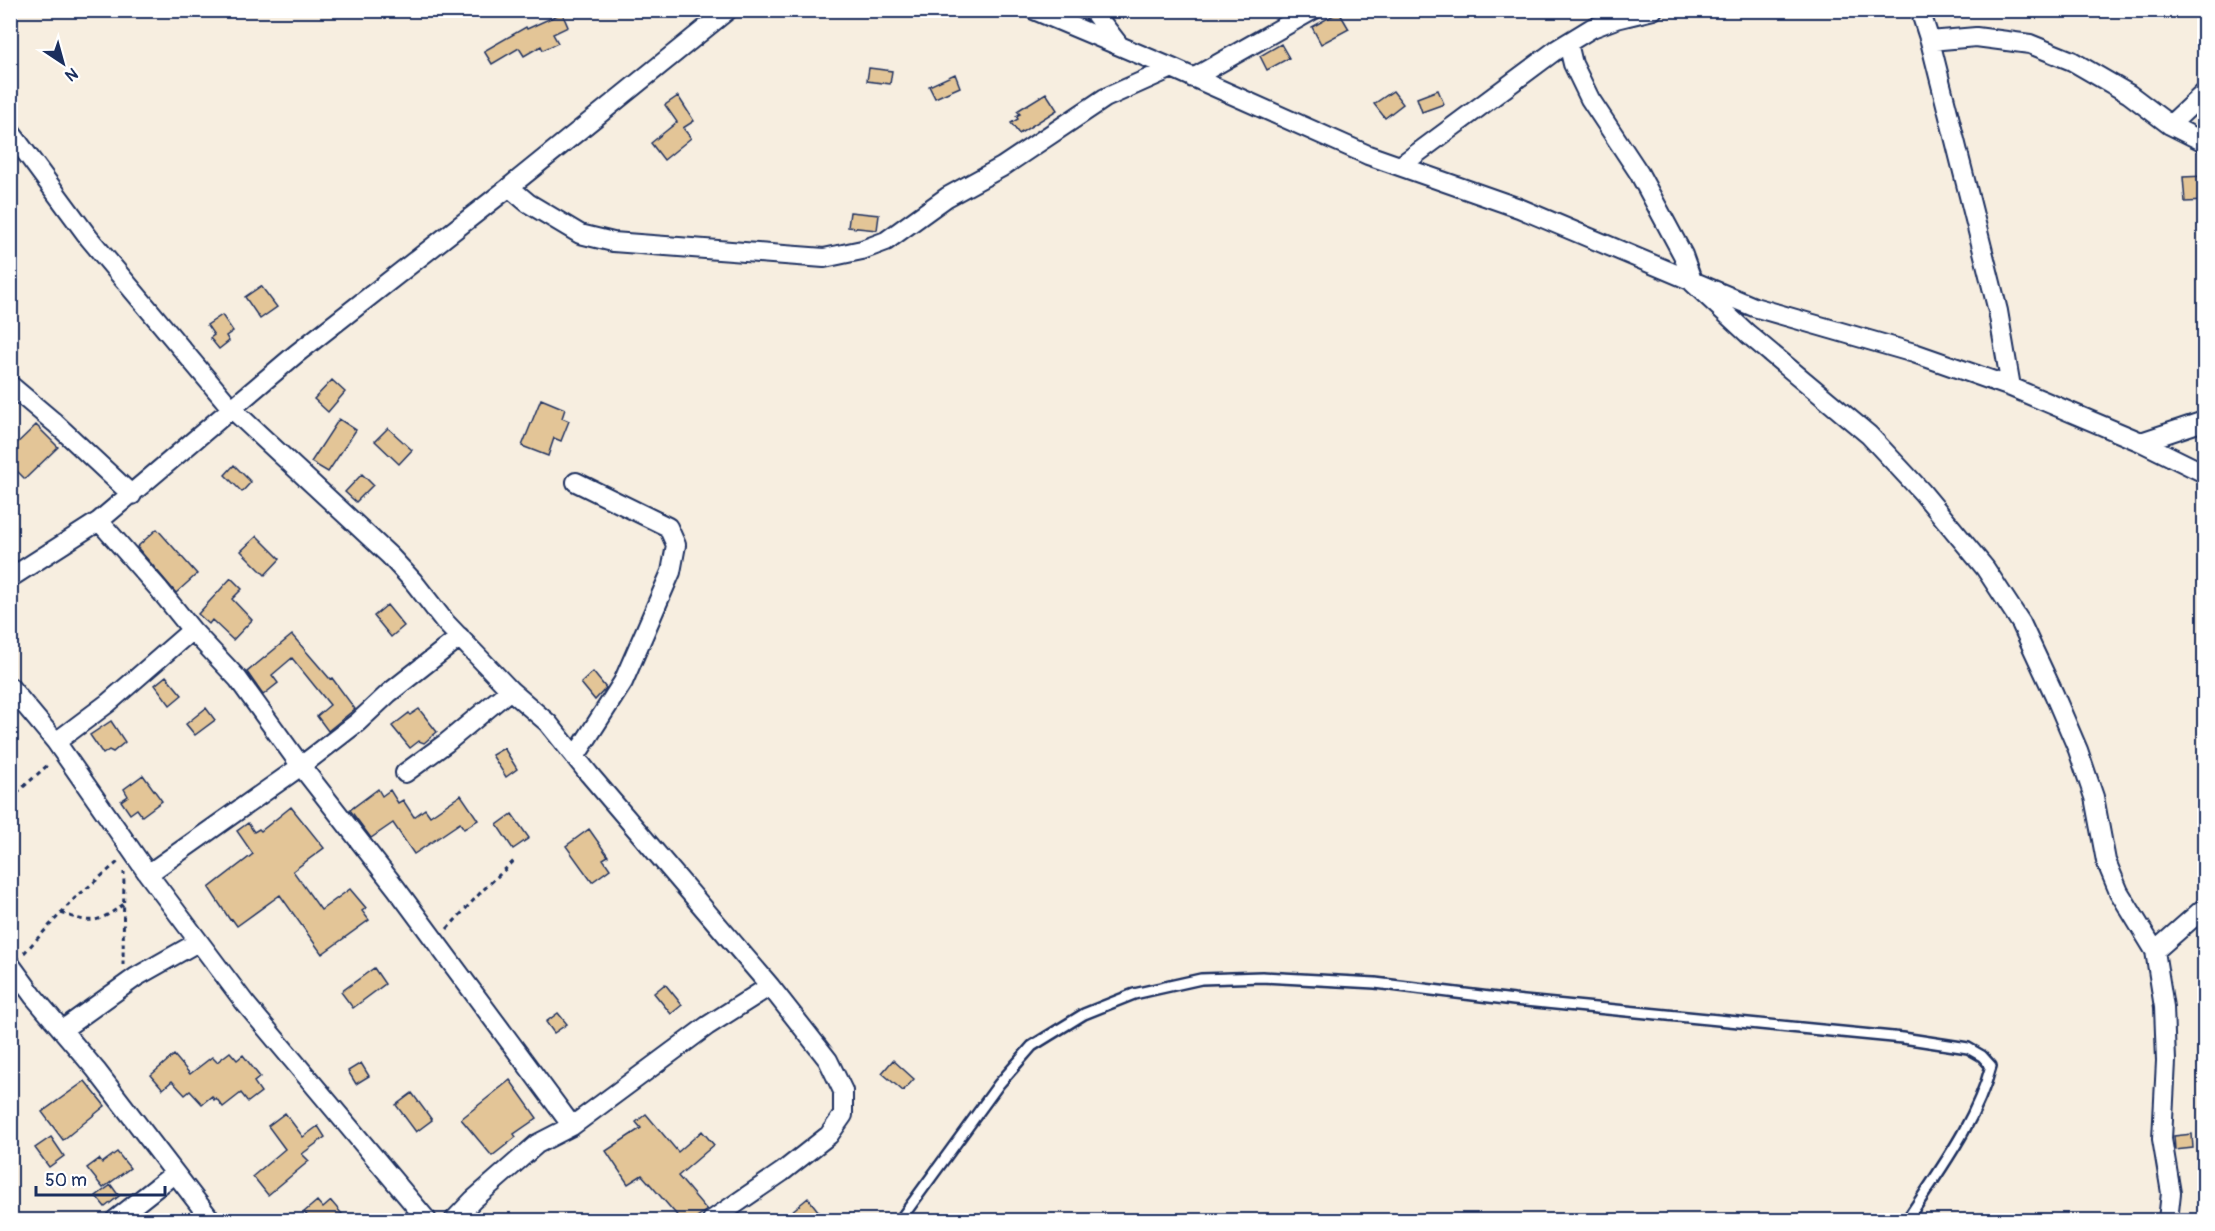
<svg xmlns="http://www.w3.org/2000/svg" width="2215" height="1231" font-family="Pangolin,sans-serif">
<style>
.building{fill:#e3c597;stroke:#1b2f5e;stroke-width:1.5}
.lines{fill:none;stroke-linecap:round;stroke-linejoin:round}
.lane-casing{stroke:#1b2f5e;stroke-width:14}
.street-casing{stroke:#1b2f5e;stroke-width:22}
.path{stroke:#1b2f5e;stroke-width:3;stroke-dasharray:4.5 4.5;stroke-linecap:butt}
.lane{stroke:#fff;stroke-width:9}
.street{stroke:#fff;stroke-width:18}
</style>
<rect width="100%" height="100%" fill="#f7eee0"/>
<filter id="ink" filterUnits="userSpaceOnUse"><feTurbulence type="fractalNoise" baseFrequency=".0167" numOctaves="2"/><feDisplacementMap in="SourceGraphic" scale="12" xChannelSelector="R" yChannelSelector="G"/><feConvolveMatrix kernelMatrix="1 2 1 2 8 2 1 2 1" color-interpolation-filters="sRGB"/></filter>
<g filter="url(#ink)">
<path class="building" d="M1339,12L1349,29L1321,44L1312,27Z
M562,13L568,27L553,34L558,43L543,50L541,46L524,56L519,48L492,64L484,51L526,27L527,29Z
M1281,44L1289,58L1267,70L1260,56Z
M869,68L892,71L890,84L867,81Z
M955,74L960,87L935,98L929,86Z
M1438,90L1444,104L1422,112L1417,98Z
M1393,91L1403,104L1385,118L1374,104Z
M1046,93L1057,110L1019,134L1011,123L1018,119L1016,116L1020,114L1017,111Z
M678,96L694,121L683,128L691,138L664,160L651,143L677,122L665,105Z
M2205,176V201L2185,202L2183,177Z
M850,212L879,215L877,230L848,227Z
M261,286L277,307L260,319L245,297Z
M222,315L233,331L226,336L229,341L219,349L210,338L214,335L207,325Z
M332,380L345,392L328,412L314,399Z
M541,399L565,409L562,418L569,421L561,441L554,438L548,456L522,446Z
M339,419L356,430L328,472L311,462Z
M36,425L58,447L25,479L10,464V450Z
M388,428L412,450L399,464L375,441Z
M234,465L251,482L242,492L225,475Z
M362,474L373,485L356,502L345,492Z
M157,529L197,574L176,593L137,547Z
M257,536L280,559L265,575L241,551Z
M231,578L242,589L232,599L252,620L233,640L212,620L209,624L198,614Z
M387,605L404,626L391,637L374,616Z
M292,635L330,679L332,678L355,709L328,731L317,716L330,705L292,658L272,675L278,683L263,695L247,672Z
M593,672L606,688L595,700L581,683Z
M166,676L182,695L170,705L155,685Z
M206,708L215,720L195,735L186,724Z
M419,709L437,732L424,743L419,741L410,748L392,726L409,713L410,715Z
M111,721L125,742L113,752L109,750L103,754L90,735Z
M504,748L517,769L506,777L492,755Z
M143,775L162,801L142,816L137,809L130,814L121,801L128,796L124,789Z
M378,789L382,796L390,790L398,803L403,800L414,817L425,809L430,816L461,795L478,820L464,829L460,823L414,854L393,823L371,838L350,810Z
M291,807L324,848L293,871L321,910L350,889L366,908L362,911L369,920L322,954L280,895L237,926L232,919L230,920L209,888L253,854L237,831L248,823L254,832L259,829L261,831Z
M512,814L529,838L513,849L497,825Z
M589,829L608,856L603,859L610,869L592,882L566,846Z
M374,968L385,984L353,1008L341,992Z
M665,984L682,1005L671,1014L654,993Z
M558,1013L567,1024L554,1033L546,1022Z
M230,1052L237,1060L243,1055L260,1077L254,1082L261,1092L248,1102L241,1093L223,1107L216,1098L214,1100L212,1096L202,1104L190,1091L185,1095L172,1081L163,1089L151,1075L174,1055L190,1074L212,1057L217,1062Z
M893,1060L914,1079L903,1091L882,1073Z
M361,1063L369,1076L356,1084L348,1071Z
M510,1080L537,1118L514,1134L516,1137L492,1156L461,1119Z
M85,1081L105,1106L63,1140L42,1112Z
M412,1093L432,1120L416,1132L396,1105Z
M285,1113L303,1137L318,1126L325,1137L302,1154L309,1161L268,1195L253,1176L285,1149L268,1126Z
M646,1114L678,1152L702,1131L714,1145L678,1176L707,1210L691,1221H682L642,1175L628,1184L606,1151L641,1128L636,1122Z
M2192,1134L2193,1148L2175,1150L2174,1136Z
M51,1137L64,1156L49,1167L35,1148Z
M117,1152L130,1168L103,1188L87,1168L99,1159L102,1163Z
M111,1185L119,1196L105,1207L96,1196Z
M808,1198L826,1221H780Z
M317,1201L323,1208L331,1201L348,1221H308L310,1219L304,1212Z"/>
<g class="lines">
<g class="lane-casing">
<path id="lane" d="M900,1220L999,1084L1032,1046L1084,1014L1134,994L1201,979L1262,977L1375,983L1514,1000L1903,1038L1968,1048L1982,1056L1991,1066C1976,1123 1938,1172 1907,1220"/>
</g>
<g class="street-casing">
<path id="street" d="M1034,10L1172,68L1368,155L1519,208L1754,307L1914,353L2011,387L2141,442L2204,473
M1092,10L1119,45
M1920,10L1930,41L1998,311L2011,387
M1930,41L1976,37L2030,44L2072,61L2129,94L2170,125L2204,142
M1568,43L1573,64L1590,99L1639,173L1683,255L1693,283L1748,334L1869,435L1922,492L1985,568L2021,623L2054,694L2078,750L2094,797L2106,861L2119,892L2155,951L2164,1007L2166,1061L2162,1139L2171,1193L2168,1220
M1193,78L1313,10
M2170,125L2204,93
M10,131L89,238L232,409L390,556L413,581L445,622L510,690L548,723L589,774L770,986L828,1060L843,1091V1115L829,1135L782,1172L712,1220
M1400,166L1556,50L1592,28L1616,19L1653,10
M509,187L528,203L580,234L613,242L824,258L862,250L886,241L947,197L1002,167L1105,98L1172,68
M10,385L55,423L132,495
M2141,442L2204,421
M99,521L158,588L192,630L238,679L301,766L396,888L572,1126
M10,578L99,521L296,354L503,192L728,10
M10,687L56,742L148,874L245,1003L427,1220
M56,742L108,703L192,630
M575,757L623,682L671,572L676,545L668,527L576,482
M405,773L446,743L510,690
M148,874L301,766L358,722L389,693L460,637
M2155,951L2204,908
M10,964L34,997L96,1070L211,1220
M62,1030L136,977L198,942
M115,1220L175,1173
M454,1220L473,1200L537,1144L572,1126L707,1026L770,986"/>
</g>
<path class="path" d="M10,799L50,763
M61,913C92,924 96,924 124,904
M447,929L482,891L515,860
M24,953L74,899L118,862
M123,965L124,872"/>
<use href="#lane" class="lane"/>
<use href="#street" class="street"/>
</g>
</g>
<rect width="2215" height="1231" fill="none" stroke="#fff" stroke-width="36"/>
<rect x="18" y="18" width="2179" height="1195" fill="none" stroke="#1b2f5e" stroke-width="2" filter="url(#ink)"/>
<g transform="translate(63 63) rotate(144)" stroke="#ffffff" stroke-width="4.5" paint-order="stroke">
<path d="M0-4.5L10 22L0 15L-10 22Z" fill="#1b2f5e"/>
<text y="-9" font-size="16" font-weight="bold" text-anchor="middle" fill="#1b2f5e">N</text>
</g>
<path d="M36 1186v9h129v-9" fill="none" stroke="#1b2f5e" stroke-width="3"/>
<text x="45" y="1186" font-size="18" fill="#1b2f5e" stroke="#ffffff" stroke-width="4.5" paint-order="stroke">50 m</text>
</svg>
